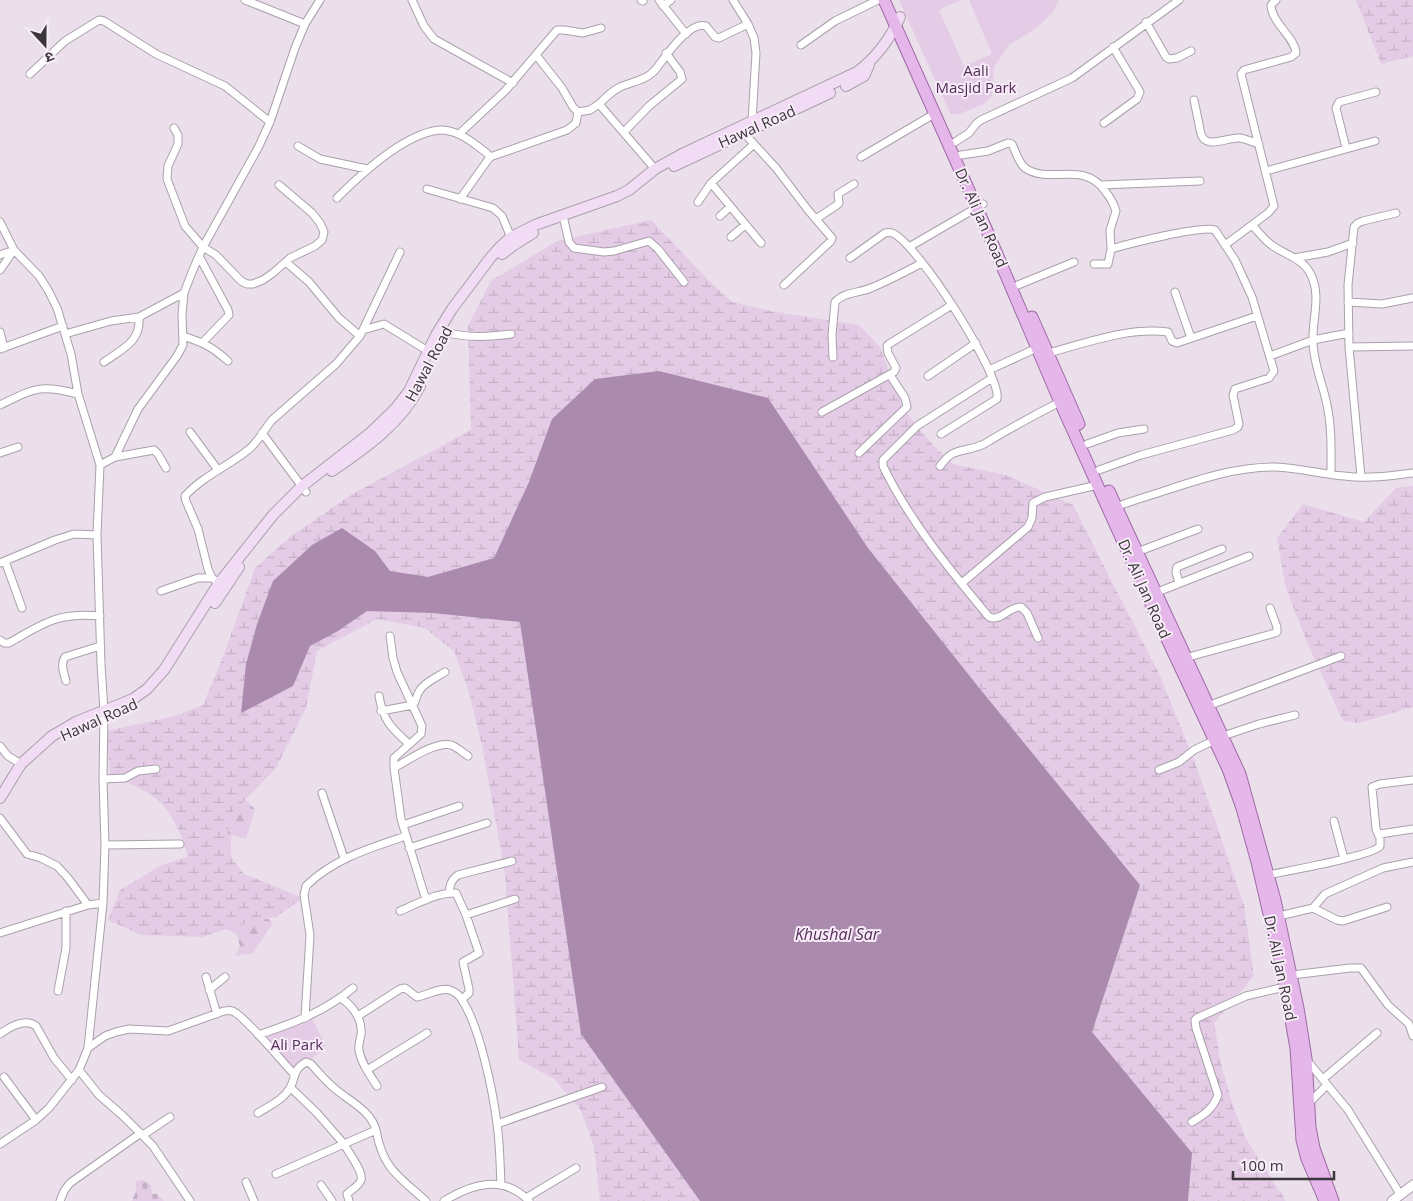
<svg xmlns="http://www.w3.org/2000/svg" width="1413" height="1201" font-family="'Open Sans','Noto Sans Devanagari',sans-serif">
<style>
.green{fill:#e4cce6}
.forest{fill:url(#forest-firs)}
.wetland{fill:url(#wetland-marsh)}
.cemetery{fill:url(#cemetery-stones)}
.water{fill:#aa8bad}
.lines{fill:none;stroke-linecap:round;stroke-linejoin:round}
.minor-casing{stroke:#aaa0ab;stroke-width:9}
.tertiary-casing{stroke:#aaa0ab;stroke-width:11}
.secondary-casing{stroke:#aaa0ab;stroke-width:12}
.primary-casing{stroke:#9e6aa4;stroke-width:13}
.minor{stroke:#fff;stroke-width:7}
.tertiary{stroke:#fff;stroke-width:9}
.secondary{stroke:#f2dbf4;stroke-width:10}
.primary{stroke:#e5b6ea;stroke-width:11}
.labels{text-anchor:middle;stroke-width:4;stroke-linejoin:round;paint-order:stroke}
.park-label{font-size:15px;fill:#552c59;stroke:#f7ecf8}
.street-label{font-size:15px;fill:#3b363b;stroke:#f7ecf8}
.water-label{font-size:16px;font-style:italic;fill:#562d5a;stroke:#f7ecf8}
</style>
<defs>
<pattern id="forest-firs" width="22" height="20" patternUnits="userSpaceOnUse" patternTransform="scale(1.25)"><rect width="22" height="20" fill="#e4cce6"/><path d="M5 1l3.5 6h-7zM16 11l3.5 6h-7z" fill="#c4b0c6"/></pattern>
<pattern id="wetland-marsh" width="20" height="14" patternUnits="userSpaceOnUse" patternTransform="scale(1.25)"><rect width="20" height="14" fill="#e4cce6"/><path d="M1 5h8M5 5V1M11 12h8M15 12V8" fill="none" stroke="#c4b0c6"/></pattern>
<pattern id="cemetery-stones" width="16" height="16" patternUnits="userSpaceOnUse" patternTransform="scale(1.25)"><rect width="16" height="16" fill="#e4cce6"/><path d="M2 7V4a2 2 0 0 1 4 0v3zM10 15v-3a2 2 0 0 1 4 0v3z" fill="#c4b0c6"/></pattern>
</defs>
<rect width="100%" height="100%" fill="#eadfeb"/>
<path class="green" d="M899,0H961L939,10L964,66L992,54L969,0H1059L1053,12L1044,21L1032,31L1009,45L994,67L992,96L984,104L957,115L956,113L951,115Z
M312,1019L326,1045L314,1057L294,1069L266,1037Z"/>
<path class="forest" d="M234,790L255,809L246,839L231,835C230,857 233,881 247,899C253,908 265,916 273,923L253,953L235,956L240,946L237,935L217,923L192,863Z"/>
<path class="wetland" d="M1356,0H1413V56L1381,64Z
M651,220L712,284L732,302L770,311L859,325L880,347L904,410L932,444L953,464L1006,475L1073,505L1160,676L1195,762L1244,905L1254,976L1214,1023L1221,1063L1232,1103L1245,1137L1286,1201H600L594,1146L580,1109L554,1079L519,1060L505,874L483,750L469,692L454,651L425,628L377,619L317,651L306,708L276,768L233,812L224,848L244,874L303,898L276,917L236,926L202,937L141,935L108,920L120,890L162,865L188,857C183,839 175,818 162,804C149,791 126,782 110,775L106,731L175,716L203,705L224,654L255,568L290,537L349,496L471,430L468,326L491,281L557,241Z
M1413,486V707L1359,723L1343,721L1306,640L1286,588L1277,538L1303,504L1364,522L1396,488Z"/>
<path class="cemetery" d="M144,1180L151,1185L152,1194H157L164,1201H132L136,1191V1181Z"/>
<path class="water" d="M659,371L768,398L868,548L976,684L1140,885L1092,1032L1192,1153L1188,1201H700L581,1034L520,622L433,613L367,611L338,631L310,646L293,686L241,713L246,664L257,624L273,581L312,545L342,528L375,551L390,571L428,577L494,558L529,482L552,419L595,379Z"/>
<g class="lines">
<g class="minor-casing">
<path id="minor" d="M245,0L305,24
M412,0L424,26L434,39L513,83
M641,0L643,1
M659,0L686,34
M733,0L748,24L754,38L756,53L752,121
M663,6L671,0
M1146,22L1166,57L1169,59L1177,58L1191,51
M801,45L835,21L878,0
M536,55L562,88L573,107L578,112L590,110L599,104L655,169
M30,74L65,41L99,20L104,21L156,54L225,86L270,122
M1194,100L1201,134C1206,150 1227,137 1240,138C1246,139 1253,142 1259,144
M599,104C605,98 612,91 620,87C631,82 647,80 655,70C664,59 689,20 706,26L715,37L719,38L748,24
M1104,123L1137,99L1140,92L1113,47
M174,128L178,135V144L168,166L167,179L185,226L203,247L216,255L241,281L247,284H253L263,280L273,273L290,258L315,246L322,240L324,232L320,223L312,213L279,185
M742,131L776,168L808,210L832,238L831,241L784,285
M624,132L649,106L682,79L680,72L666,53
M459,134L505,91L557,30H564L583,33L601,28
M955,142L969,133L976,124L981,120L1072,78L1179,0
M298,146L320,159L367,169
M1346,148L1336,108L1339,102L1376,92
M961,155L988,151L1008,143L1012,144C1016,152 1018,162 1025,168C1049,185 1084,160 1105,191C1110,197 1114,204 1116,211L1110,230L1111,249
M490,157L567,130L576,123L578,112
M861,157L934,114
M1266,171L1375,141
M711,183L761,243
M1101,185L1200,181
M427,189L493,208L502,216L512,240
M337,198C361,174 406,132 441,130C454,130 467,138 476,145C481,149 487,152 490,157L460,199
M698,202L711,183L753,145
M720,216L730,207
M816,219L837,205L839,203L838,194L854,184
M564,220L569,242L574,248L604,252L614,251L649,241L658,249L684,282
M0,222L14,250L39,276L48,290L57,308L71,354L78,394L100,465L97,535L101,664L104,711L103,779L105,845L103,903L88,1048L79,1070L49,1108L36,1120L0,1144
M1252,225C1259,232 1265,241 1273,246C1286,255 1303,259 1310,273C1322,295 1312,319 1313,341C1313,363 1323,384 1327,405C1332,428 1331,451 1331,474
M731,237L745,225
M1225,245L1268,213L1274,206L1241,74L1244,70L1291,57L1296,53C1295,37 1272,24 1271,5L1276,0
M909,247L983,204
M0,255L14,250
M199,256L228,310L229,315L203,342
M850,258L885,233C888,232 889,232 892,233C916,241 1002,375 997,399L941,434
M1294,258L1328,252L1353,243
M286,262L309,282L339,318L360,336
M1094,264H1108L1111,249C1128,244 1202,225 1215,230L1235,260L1252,297L1274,371L1269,378L1235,389L1233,395L1239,424L1238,427L1233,430L1141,455L1099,470
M0,270L14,250
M1018,285L1074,262
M1175,292L1191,338
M1348,302L1382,304L1412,298
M363,330L384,324L428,351
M0,332L4,348
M444,332C467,338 487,337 511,334
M65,334L111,321L139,317L184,293
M183,336C204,343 211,346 228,361
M1349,347L1413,346
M0,349L63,326
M1048,353C1086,343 1128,327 1168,332L1172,341L1177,343L1257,316
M1270,356L1313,340L1349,333
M833,357L832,335L835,302C844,292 859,293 871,288C888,281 905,272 922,263
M104,362C122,349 141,342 139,317
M989,370L1037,348
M928,376L976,343
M992,378L917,426L883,460V466C910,522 950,570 989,617C1001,622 1009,606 1021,607L1027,613L1038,638
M0,405C35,388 40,384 78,394
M822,412L894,372L896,368L888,353L887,346L889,344L952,305
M190,432L218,470
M262,433L306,492
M1087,444L1118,433L1144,429
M0,453L18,447
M859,453L907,407L905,398L890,375
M115,457L154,450L158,454L166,468
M100,465L115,457L138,409L177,356L183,345L182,314L184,293L192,272L203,247L258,148L270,122L295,48L305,24L320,0
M940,466C944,461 948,455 954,453C964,449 974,449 984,444C1009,429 1034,415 1060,402
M1361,477L1349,347L1348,285L1354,227L1358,223L1363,221L1396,213
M1113,508C1131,501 1149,496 1167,490C1203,478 1237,467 1276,467C1299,468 1321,474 1344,476C1367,479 1390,476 1413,473
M1137,552L1198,529
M5,561L22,608
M0,563L55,540L74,534L97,535
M962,583L1028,527L1032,518L1033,503L1045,497L1098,485
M1179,583L1176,572L1177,567L1222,549
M222,585L212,578L208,569L198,529L186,501L185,496C202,477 228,466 248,450C258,442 264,430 272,420L336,364L360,336L400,252
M161,591L198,578H212
M1155,593L1249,556
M390,636L393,658L397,672L422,726L421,734L394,758V768L401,819L426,900
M0,640L4,643H9C44,623 58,612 100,616
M1185,658L1275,633L1277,632V627L1270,608
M66,681C64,673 60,665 65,657L100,646
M379,696C383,720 391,728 409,744
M1205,707L1341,656
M381,711L413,705C417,700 416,695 420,690C425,682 437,677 445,672
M1223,736L1259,724L1295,715
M0,746L8,756L21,764
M394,768C407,761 435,741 451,745C457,747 462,752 468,756
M1159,770L1179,762L1194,750L1215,740
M103,779L125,778L138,771L156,769
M322,793L344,858
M0,818L27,854L41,858L57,866L68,878L88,905
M1334,821L1344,859
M403,825L459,806
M1379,836L1376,829L1372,787L1380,784L1413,780
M105,845L180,844
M409,848L487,823
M1268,875C1286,871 1373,856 1380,846V834L1413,829
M449,893C450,885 451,880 458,875L512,861
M1313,908L1325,894L1383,868L1413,862
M400,911C417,904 437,892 456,893L466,915L479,953L463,962L469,989V993L462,999
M466,915L515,899
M1279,916L1313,908L1337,920L1343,921L1387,907
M0,933L88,905L103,903
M1292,975L1350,968H1361L1388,1005L1409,1024L1413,1036
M206,977L217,1014
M209,990L225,977
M58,991L66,948V911
M341,998C353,1006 363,1020 361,1035C360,1040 358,1045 359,1050C361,1063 370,1075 377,1086
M358,1016L400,989L405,988L417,997C428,995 440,987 450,990C455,992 460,996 462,1000C480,1027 493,1092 497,1124C500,1144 500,1165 501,1185
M305,1018L310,935L304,895L306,886C333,859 370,848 406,836
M0,1034C9,1027 25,1018 36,1026L54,1058L72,1080
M258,1035C294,1023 324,1012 353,988
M88,1048L105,1036L116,1032L129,1029L168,1031L224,1011C227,1011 230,1010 232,1011C242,1013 284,1064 294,1074
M1306,1059L1348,1110L1400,1194
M79,1070L99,1095L123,1116L153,1146L190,1201
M367,1070L427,1033
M4,1077L36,1120
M1323,1079L1377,1033
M1308,1104L1327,1085
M258,1113C269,1106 283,1100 290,1088C296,1078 292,1070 306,1062L311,1064C318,1072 325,1080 333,1087C347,1100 371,1110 376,1130L344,1144C348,1152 364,1172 361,1180C359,1186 351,1190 347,1194L349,1201
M1192,1122C1204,1115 1213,1109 1218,1095L1196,1028L1195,1020L1197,1018L1246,996L1285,987
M497,1124L602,1087
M376,1130C383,1169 398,1176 426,1201
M143,1135L170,1117
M276,1174L344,1144L317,1113L291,1088
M246,1182L254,1201
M321,1185L332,1201
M526,1198L576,1168
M60,1201L64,1191L70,1183L141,1133
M444,1201C472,1184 503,1174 529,1201"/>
</g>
<g class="tertiary-casing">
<path id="tertiary" d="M1392,1201L1413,1185"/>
</g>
<g class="secondary-casing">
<path id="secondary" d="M846,86L864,76L869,65
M674,166L830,93
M502,254L514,245L533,233
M332,471C364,449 402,423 420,386
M215,603L239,567
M0,798L21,764L52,736L76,722L133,699L147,689L164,670L219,583L273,515L301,487L369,434L396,408L409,391L436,335L452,309L491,257L500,247L511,237L535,225L617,196L629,190L655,169L682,154L857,72C876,58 890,39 900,17"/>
</g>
<g class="primary-casing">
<path id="primary" d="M884,0L988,233L1060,402L1160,624L1228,769L1242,808L1257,862L1282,970L1296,1048L1302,1140L1307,1159L1325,1201
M1032,317L1079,424
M1109,491L1240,774L1275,900L1298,1008L1306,1058L1310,1127L1314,1148L1333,1201"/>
</g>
<use href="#minor" class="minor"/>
<use href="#tertiary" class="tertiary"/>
<use href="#secondary" class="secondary"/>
<use href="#primary" class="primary"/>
</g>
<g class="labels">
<g class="park-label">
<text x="976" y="76">Aali<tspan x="976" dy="17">Masjid Park</tspan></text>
<text x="297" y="1050">Ali Park</text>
</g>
<g class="street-label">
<text transform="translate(757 127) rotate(-24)" y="5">Hawal Road</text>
<text transform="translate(981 218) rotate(66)" y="5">Dr. Ali Jan Road</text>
<text transform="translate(429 364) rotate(-62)" y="5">Hawal Road</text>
<text transform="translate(1144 589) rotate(66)" y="5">Dr. Ali Jan Road</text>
<text transform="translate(99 720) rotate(-24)" y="5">Hawal Road</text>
<text transform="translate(1280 968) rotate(78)" y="5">Dr. Ali Jan Road</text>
</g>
<g class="water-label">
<text x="837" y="940">Khushal Sar</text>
</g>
</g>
<g transform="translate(45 45) rotate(159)" stroke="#f7ecf8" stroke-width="4" paint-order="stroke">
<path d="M0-4L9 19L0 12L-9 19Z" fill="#3b363b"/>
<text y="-8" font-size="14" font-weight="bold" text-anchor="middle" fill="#3b363b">उ</text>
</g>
<path d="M1233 1171v8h101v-8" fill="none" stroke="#3b363b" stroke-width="2.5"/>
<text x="1240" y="1171" font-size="15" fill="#3b363b" stroke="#f7ecf8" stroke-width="4" paint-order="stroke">100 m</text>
</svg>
